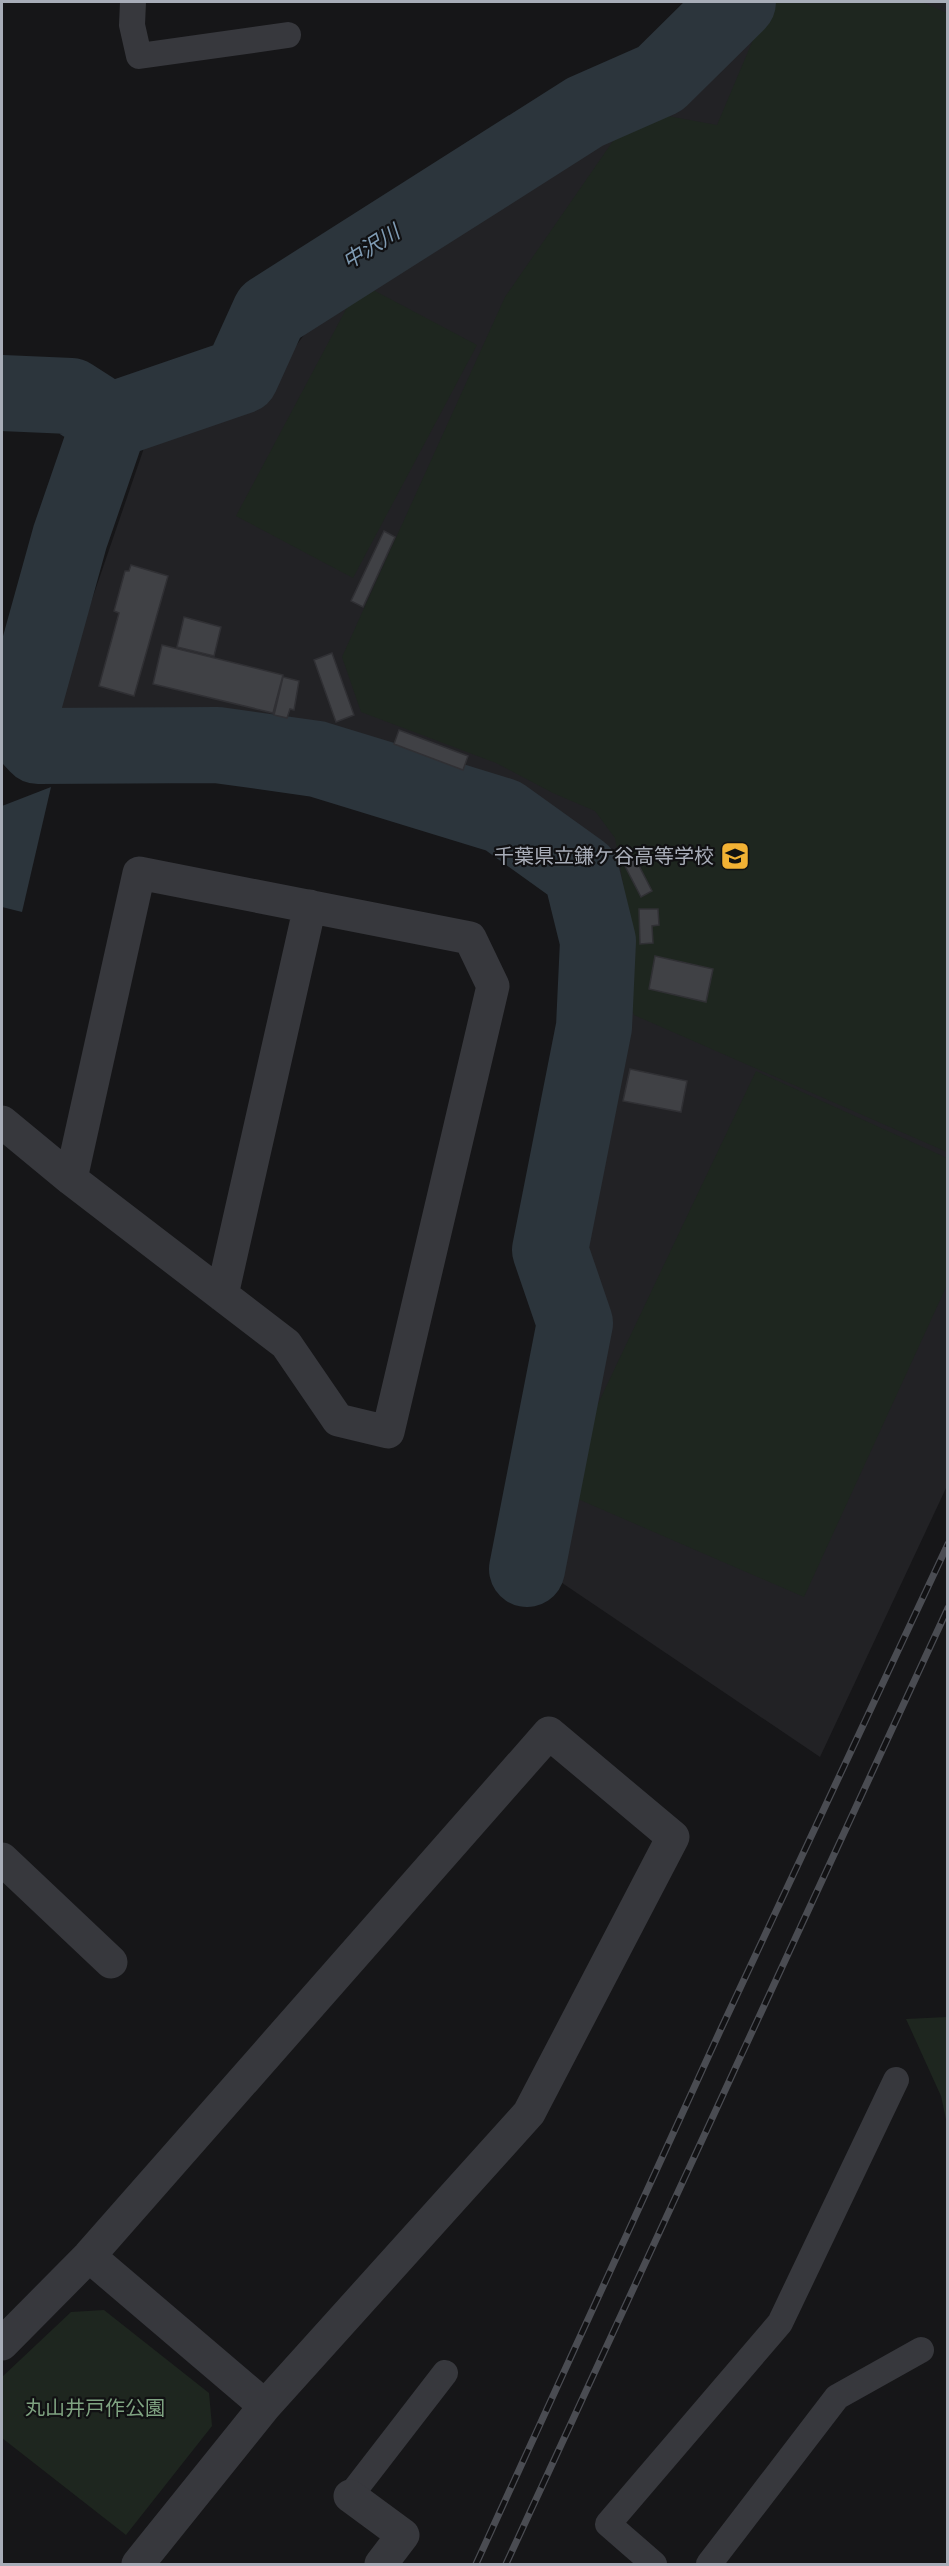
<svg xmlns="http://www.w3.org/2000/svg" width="949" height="2566" font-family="'Asap Condensed','Noto Sans JP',sans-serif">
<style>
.built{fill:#222225}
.green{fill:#1e261f}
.water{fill:#2c353c}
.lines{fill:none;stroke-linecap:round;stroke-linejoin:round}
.river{stroke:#2c353c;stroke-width:76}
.building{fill:#404145;stroke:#303034;stroke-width:1.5}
.lane{stroke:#37383d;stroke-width:26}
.street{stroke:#37383d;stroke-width:33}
.rail-casing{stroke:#4a4c52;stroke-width:7}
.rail{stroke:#111113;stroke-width:4.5;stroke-dasharray:14;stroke-linecap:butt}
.labels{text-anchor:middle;stroke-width:4.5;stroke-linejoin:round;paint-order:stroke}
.poi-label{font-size:20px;fill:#a8adb8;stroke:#111113;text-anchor:end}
.park-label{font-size:20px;fill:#7fa381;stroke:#111113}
.water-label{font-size:21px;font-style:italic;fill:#7f9bb3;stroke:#111113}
</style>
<rect width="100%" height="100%" fill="#161618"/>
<path class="built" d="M747,2H947V1486L820,1757L534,1564L535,1518L587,1322L560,1243L605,1026L606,940L583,890L462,822L211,761L49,759L65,678L144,448L256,400L335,293L423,242L571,144L707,73Z"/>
<path class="green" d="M769,2H922L947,13V1152L634,1015L621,983L624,889L615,838L595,811L553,793L496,763L361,712L342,657L505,297L613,141L662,115L717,125Z
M360,283L477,345L353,578L236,516Z
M756,1071L947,1158V1285L804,1597L557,1490Z
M947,2017H948L947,2124L941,2096L906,2019Z
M104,2310L209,2393L212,2426L126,2535L2,2438V2377L71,2312Z"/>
<path class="water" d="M51,787L22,912L2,907V806Z"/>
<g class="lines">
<path class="river" d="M2,393L71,396L110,421L241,376L270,312L585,112L660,79L738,2
M110,421L70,537L18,724L38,746L217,745L317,759L503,816L581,872L598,941L594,1027L550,1250L575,1323L527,1569"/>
</g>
<path class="building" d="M384,531L395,537L363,607L351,601Z
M131,565L168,576L134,696L99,686L119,613L114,611L125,571H129Z
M184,617L221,627L214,656L177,647Z
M162,645L283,675L273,713L153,684Z
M332,653L354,715L336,722L314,660Z
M283,677L299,681L294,710L290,709L287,718L274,715Z
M399,730L468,756L463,770L394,744Z
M635,858L652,891L641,897L624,864Z
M639,909H658L659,925L652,926L653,943L640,944Z
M655,956L713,969L706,1002L649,989Z
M630,1069L687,1081L681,1112L623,1101Z"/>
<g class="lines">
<path class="lane" d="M133,2L132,25L139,56L288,35
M350,2496L445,2373
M654,2564L608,2524L780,2323L896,2080
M709,2564L837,2397L921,2350"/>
<path class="street" d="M2,1122L71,1179L286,1344L338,1420L388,1432L493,986L470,938L139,873L71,1179
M222,1295L310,906
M2,1859L111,1962
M89,2256L265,2406
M2,2344L89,2256L549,1733L673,1837L529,2113L265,2406L138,2564
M350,2496L403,2535L381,2564"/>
<g class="rail-casing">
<path id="rail" d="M476,2564L720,2031L948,1544
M506,2564L948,1608"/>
</g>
<use href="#rail" class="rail"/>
</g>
<defs>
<g id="school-square" transform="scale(1.5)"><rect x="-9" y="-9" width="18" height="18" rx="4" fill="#f2b134" stroke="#111113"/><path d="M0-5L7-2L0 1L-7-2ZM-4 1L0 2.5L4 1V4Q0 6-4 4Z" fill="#111"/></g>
</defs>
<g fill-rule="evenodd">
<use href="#school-square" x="735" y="856"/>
</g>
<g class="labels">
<g class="poi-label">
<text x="714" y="863">千葉県立鎌ケ谷高等学校</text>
</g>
<g class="park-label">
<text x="95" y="2415">丸山井戸作公園</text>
</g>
<g class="water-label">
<text transform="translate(371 247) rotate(-32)" y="7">中沢川</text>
</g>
</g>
<rect width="949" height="2566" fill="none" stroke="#a8adb8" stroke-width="6"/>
</svg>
